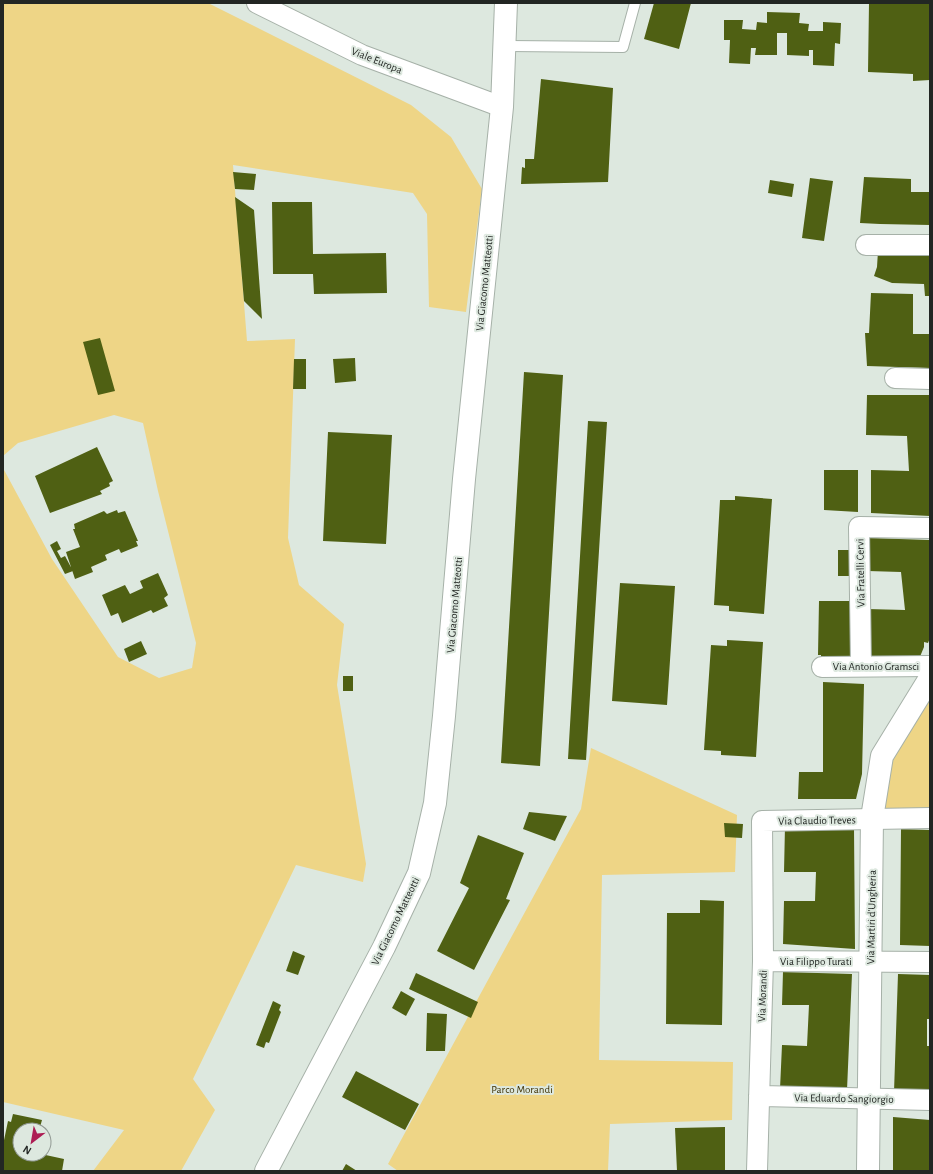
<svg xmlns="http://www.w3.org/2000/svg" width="933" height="1174" font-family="'Alegreya Sans',sans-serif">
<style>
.green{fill:#eed586}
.building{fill:#4f6013}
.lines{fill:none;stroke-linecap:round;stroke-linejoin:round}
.lane-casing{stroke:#a6b1a8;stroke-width:12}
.street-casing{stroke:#a6b1a8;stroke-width:22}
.secondary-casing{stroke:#a6b1a8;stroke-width:24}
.lane{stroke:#fff;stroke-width:10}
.street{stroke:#fff;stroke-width:20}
.secondary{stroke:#fff;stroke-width:22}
.labels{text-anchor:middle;stroke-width:4;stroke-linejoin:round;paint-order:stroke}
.street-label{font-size:11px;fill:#222623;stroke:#dde8df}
.park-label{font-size:11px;fill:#403305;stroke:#dde8df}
</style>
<rect width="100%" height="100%" fill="#dde8df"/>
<path class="green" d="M3,3H208L411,105L451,137L482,189L466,312L429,307L427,214L413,193L233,165L247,341L295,339L288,538L299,585L344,624L337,685L366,864L363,882L296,865L193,1079L215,1110L181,1171H93L124,1130L3,1102V468L52,559L118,657L159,678L192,668L196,643L158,491L143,423L114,415L18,443L3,456Z
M930,690V811L882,810L890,759Z
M591,748L737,815L735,872L602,875L599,1060L733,1062L732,1120L610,1124L608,1171H398L388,1164L581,809Z"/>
<path class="building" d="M654,3H691L679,49L644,39Z
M869,3H930V80L913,81V74L868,72Z
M767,12L800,13L799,23L809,24L808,31H823V22L841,23L840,44L835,43L834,66L813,65V50H809V56L787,55V33H777V55H755L756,48H751L750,64L729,63L730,40H724V20H743L742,29L756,30L757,22L767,23Z
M541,79L613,88L608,182L521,184L522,167L525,168V159H534Z
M233,172L256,174L254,190L235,189Z
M864,177L911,179V192H930V225L880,224L860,223Z
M810,178L833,181L824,241L802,238Z
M770,180L794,184L792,197L768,193Z
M235,197L254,210L262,319L244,301Z
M272,202H312L313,254L386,253L387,293L314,294L313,274H273Z
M878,251H930V296H925L924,284L892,283L874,276L877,267Z
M871,293L913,294V334H930V368L867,366L865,333H869Z
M100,338L115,391L98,395L83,342Z
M355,358L356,381L335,383L333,359Z
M294,359H306V389H293Z
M524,372L563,375L540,766L501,763Z
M867,395H930V516L871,513V470L909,471L907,436L866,435Z
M588,421L607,422L586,760L568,759Z
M328,432L392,435L386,544L323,541Z
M97,447L113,481L109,483L110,486L100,491L102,494L50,513L35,476Z
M824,470H858V512L824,510Z
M735,496L772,499L764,614L729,611V606L714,605L720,500H735Z
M117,510L118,513L125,511L138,541H136L138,546L121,553L119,549L105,555L107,560L91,567L93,572L75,579L66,552L80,547L73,529H75L74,524L104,511L107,514Z
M868,538L930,540V638L928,643L924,642V647L919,659L866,658L867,609L905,610L901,572L868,571Z
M57,541L61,549L57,551L61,558L65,556L73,571L65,574L50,545Z
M838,550H849V576H838Z
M158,573L168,595L164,598L168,606L153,613L151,610L122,623L118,613L111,616L102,595L125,585L130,594L143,588L140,581Z
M620,583L675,586L667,705L612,701Z
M819,601H853L852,660L821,659V655H818Z
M727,640L763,642L756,757L721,755V751L704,750L711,645L727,646Z
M141,641L147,654L129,662L124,649Z
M343,676H353V691H343Z
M823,682L864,684L862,774L856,799H798L799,772H823Z
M529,812L567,816L555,841L523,829Z
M724,823L743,824L742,838L725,837Z
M785,826L854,828L855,949L783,944L784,901H815L816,872H784Z
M901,829L930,830V946L900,945Z
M478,835L524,853L506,899L510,900L474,970L437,951L469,888L460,883Z
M700,900L724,901L722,1025L666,1024L667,913H700Z
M293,951L305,956L298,975L286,971Z
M783,972L852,974L847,1090L780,1089L782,1045L807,1046L809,1005H782Z
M416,973L478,1002L471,1018L409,989Z
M898,974L930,975V1019H927V1046H930V1093L894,1092Z
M401,991L415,999L406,1016L392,1008Z
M273,1001L281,1005L279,1010L281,1012L269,1043L266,1042L264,1048L256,1045Z
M427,1013L447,1014L445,1051H426Z
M356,1071L419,1104L405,1130L342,1097Z
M13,1114L42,1120L40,1127H44V1130H20V1154H41L64,1159L62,1171H3V1145L8,1121L11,1122Z
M893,1117L930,1120V1171H893Z
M725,1127V1171H677L675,1128Z
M346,1164L357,1171H342Z"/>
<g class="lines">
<g class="lane-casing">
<path id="lane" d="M504,46L623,47L635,3"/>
</g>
<g class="street-casing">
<path id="street" d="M257,3L362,55L502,107
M866,245H930
M895,378L930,379
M861,666L859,527L930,528
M822,667L930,666
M763,961L930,962
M759,1096L930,1100
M757,1171L763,961L762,821L930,818"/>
</g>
<g class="secondary-casing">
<path id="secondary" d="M266,1171L384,947L419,873L435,803L444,716L464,479L502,107L506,3
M868,1171L872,818L882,756L930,678"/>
</g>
<use href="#lane" class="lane"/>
<use href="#street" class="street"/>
<use href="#secondary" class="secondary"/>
</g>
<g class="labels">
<g class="street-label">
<text transform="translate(377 60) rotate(22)" y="4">Viale Europa</text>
<text transform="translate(484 283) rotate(-84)" y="4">Via Giacomo Matteotti</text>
<text transform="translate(860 573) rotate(-91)" y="4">Via Fratelli Cervi</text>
<text transform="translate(454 605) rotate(-85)" y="4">Via Giacomo Matteotti</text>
<text x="876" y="670">Via Antonio Gramsci</text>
<text transform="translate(817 820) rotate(-1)" y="4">Via Claudio Treves</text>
<text transform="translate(871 917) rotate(-89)" y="4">Via Martiri d'Ungheria</text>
<text transform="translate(395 921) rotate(-64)" y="4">Via Giacomo Matteotti</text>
<text x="816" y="965">Via Filippo Turati</text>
<text transform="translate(762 996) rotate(-88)" y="4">Via Morandi</text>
<text transform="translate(844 1098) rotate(1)" y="4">Via Eduardo Sangiorgio</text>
</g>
<g class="park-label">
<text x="522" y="1093">Parco Morandi</text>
</g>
</g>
<rect width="933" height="1174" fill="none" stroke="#222623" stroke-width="8"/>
<g transform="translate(32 1142) rotate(211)"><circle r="19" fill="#dde8df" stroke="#929a94"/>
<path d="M0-3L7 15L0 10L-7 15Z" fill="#ad1d54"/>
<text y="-6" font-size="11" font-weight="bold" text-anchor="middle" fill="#222623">N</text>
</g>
</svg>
